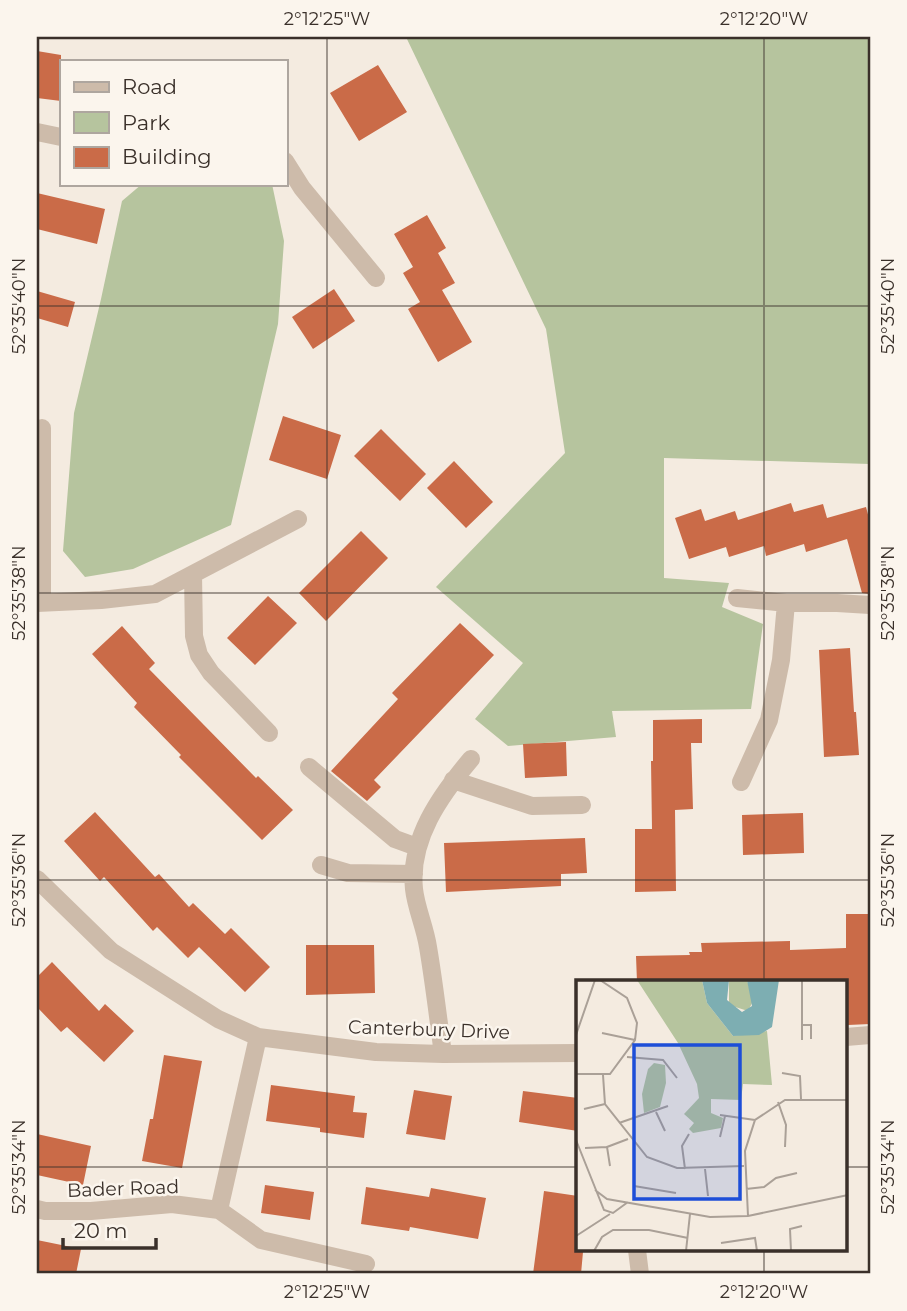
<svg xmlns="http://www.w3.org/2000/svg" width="907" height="1311" font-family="Montserrat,sans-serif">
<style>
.green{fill:#b6c49e}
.building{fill:#ca6b48}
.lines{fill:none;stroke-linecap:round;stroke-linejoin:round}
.minor{stroke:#cdbbaa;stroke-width:18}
.ticks{fill:none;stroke:#3a302a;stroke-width:2;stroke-opacity:0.45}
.labels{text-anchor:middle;stroke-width:5;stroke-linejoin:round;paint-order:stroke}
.street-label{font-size:19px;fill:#3a302a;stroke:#fbf5ed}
.inset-road{fill:none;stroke:#aaa097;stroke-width:2}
.view{fill:#1d4ed8;fill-opacity:0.15;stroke:#1d4ed8;stroke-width:3.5}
.inset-edge{fill:none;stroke:#3a302a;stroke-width:3.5}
.neatline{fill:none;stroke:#3a302a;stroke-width:2.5}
.ticks-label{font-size:18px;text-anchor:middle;fill:#3a302a}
</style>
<rect width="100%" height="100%" fill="#f4ebe0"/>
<path class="green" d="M406,37H870V464L664,458V578L729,583L722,607L763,624L751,709L612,711L616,737L508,746L475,719L523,663L436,587L565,453L546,329Z
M142,184H272L284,241L278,324L231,525L133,569L85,577L63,551L74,413L101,299L122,201Z"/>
<path class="building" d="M37,51L61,55V101L37,98Z
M378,65L407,112L359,141L330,93Z
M37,193L105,209L97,244L37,229Z
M427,215L446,248L438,253L455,283L442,290L472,342L438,362L408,309L420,302L403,273L413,267L394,234Z
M334,289L355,321L313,349L292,317Z
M37,291L75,302L68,327L37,318Z
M283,416L341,435L327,479L269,460Z
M381,429L426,474L400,501L354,456Z
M454,461L493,502L466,528L427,488Z
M791,503L794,512L823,504L827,518L866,507L870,522V594L862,593L847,539L806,552L804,544L766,556L764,546L729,557L726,547L689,559L675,518L701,509L705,521L735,511L738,520Z
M361,531L388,558L326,621L299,593Z
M268,596L297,623L255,665L227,638Z
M460,623L494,655L374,780L381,787L367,801L331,771L398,699L392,693Z
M122,626L155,663L149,669L256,778L258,776L293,810L262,840L179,757L181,755L134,707L137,703L92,654Z
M850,648L854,712H856L859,755L824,757L819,650Z
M702,719V743H691L693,809L675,810L676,891L635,892V829H652L651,761H653V720Z
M566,742L567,776L525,778L523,744Z
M95,812L155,877L159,874L189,907L193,903L225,934L231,928L270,967L245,992L199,947L188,958L157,927L153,931L104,877L100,881L64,841Z
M803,813L804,853L743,855L742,815Z
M585,838L587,873L561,874V886L446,892L444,843Z
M846,914H870V1024L848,1025L847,984H846V982H637L636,956L690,955L689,952H702L701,943L790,941V950L846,948Z
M306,945H374L375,993L306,995Z
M52,962L99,1011L105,1004L134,1031L104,1062L67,1027L61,1032L37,1007V977Z
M164,1055L202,1061L182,1168L142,1161L150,1119H153Z
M271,1085L355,1096L353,1112L367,1113L364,1138L320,1132V1128L266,1121Z
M414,1090L452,1096L445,1140L406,1134Z
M523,1091L578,1098V1131L519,1122Z
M37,1134L91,1146L83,1185L37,1175Z
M265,1185L314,1192L310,1220L261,1213Z
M366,1187L429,1197L431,1188L486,1198L478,1239L410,1227L409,1231L361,1224Z
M544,1191L578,1196V1251L583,1252L581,1274H533Z
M37,1240L81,1249L76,1274H52L37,1271Z"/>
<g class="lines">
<path class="minor" d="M37,132L61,137
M285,161L302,188L376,278
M193,574L194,636L199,655L211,673L269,733
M737,598L786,603H837L870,605
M42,602V428
M37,603L101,600L155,594L298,519
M309,767L395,839L417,847
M453,780L532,806L582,805
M741,782L769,720L781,660L786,603
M321,865L348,873L414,874
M37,879L111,951L218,1019L258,1037L376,1052L443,1054L578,1053
M846,1037L870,1035
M443,1054C438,1018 434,982 428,947C425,927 416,908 414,889C409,839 440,796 471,759
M37,1209L45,1211H91L172,1204L219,1210L261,1240L366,1264
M219,1210L258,1037
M637,1250L640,1274"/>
</g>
<path class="ticks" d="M327,37V1274M764,37V982M37,306H870M37,593H870M37,880H870M37,1167H578M846,1167H870M764,1250V1274"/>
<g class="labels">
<g class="street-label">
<text transform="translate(429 1029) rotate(2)" y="7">Canterbury Drive</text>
<text transform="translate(123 1188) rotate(-2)" y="7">Bader Road</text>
</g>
</g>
<g transform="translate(576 980)">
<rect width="271" height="271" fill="#f4ebe0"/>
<path d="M61,0H126L131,23L157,56L191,51L196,105L167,104L165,120L135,119V133L147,138L145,148L117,153L113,149L118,143L108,134L123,118L121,104L102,63ZM153,0H171L177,21L172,31L153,25ZM78,83L89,85L90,103L84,127L68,133L66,114L72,89Z" fill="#b6c49e"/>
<path d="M126,0H153L151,20L166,32L176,26L171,0H203L196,47L183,55L157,56L131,23Z" fill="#7daeb2"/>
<path class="inset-road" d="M226,0V60M226,45H235V59M26,53L59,60M0,55L19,0M51,77L87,80L101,98M206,93L224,96L225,119M0,94H34L59,60L61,43L51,18L24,0M27,95L29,124L71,177L101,188L168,186M202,122L210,145L209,167M8,129L29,124M80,132L89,151M144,135L179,140M43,143L92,126M144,157L149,136M0,160L28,230L37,233L52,222M9,168L31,167M34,186L31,167L52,159M109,189L106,166L113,154M129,189L132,216M58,206L100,213M170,209L188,207L200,198L221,193M19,210L31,219L134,237L172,236L272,215M172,236L169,171L179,140L209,120H272M0,256L34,234M145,263L179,258L181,271M18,271L26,257L37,250H73L112,258M110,271L114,234M215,271L214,249L226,246"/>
<path class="view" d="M58,65H164V219H58Z"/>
<rect width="271" height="271" class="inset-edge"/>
</g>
<rect width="907" height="1311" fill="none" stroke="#fbf5ed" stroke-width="77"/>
<rect x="60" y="60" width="228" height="126" fill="#fbf5ed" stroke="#aea69f" stroke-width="2"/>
<rect x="74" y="82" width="35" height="10" fill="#cdbbaa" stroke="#aea69f" stroke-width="2"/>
<text x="122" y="94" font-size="21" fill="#3a302a">Road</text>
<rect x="74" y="112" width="35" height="21" fill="#b6c49e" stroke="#aea69f" stroke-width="2"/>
<text x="122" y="130" font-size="21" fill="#3a302a">Park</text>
<rect x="74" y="147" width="35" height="21" fill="#ca6b48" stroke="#aea69f" stroke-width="2"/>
<text x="122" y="164" font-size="21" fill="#3a302a">Building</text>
<path d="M63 1238v10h93v-10" fill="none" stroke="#3a302a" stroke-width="3.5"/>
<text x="74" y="1238" font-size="21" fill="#3a302a" stroke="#fbf5ed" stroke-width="5" paint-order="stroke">20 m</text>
<rect x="38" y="38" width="831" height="1234" class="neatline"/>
<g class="ticks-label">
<text x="327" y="25">2°12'25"W</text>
<text x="764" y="25">2°12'20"W</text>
<text transform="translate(19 306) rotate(-90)" y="6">52°35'40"N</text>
<text transform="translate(888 306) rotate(-90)" y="6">52°35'40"N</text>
<text transform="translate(19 593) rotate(-90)" y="6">52°35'38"N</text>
<text transform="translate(888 593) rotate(-90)" y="6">52°35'38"N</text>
<text transform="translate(19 880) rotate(-90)" y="6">52°35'36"N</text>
<text transform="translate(888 880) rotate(-90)" y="6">52°35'36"N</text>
<text transform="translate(19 1167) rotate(-90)" y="6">52°35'34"N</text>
<text transform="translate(888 1167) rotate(-90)" y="6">52°35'34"N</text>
<text x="327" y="1298">2°12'25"W</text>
<text x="764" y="1298">2°12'20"W</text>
</g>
</svg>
